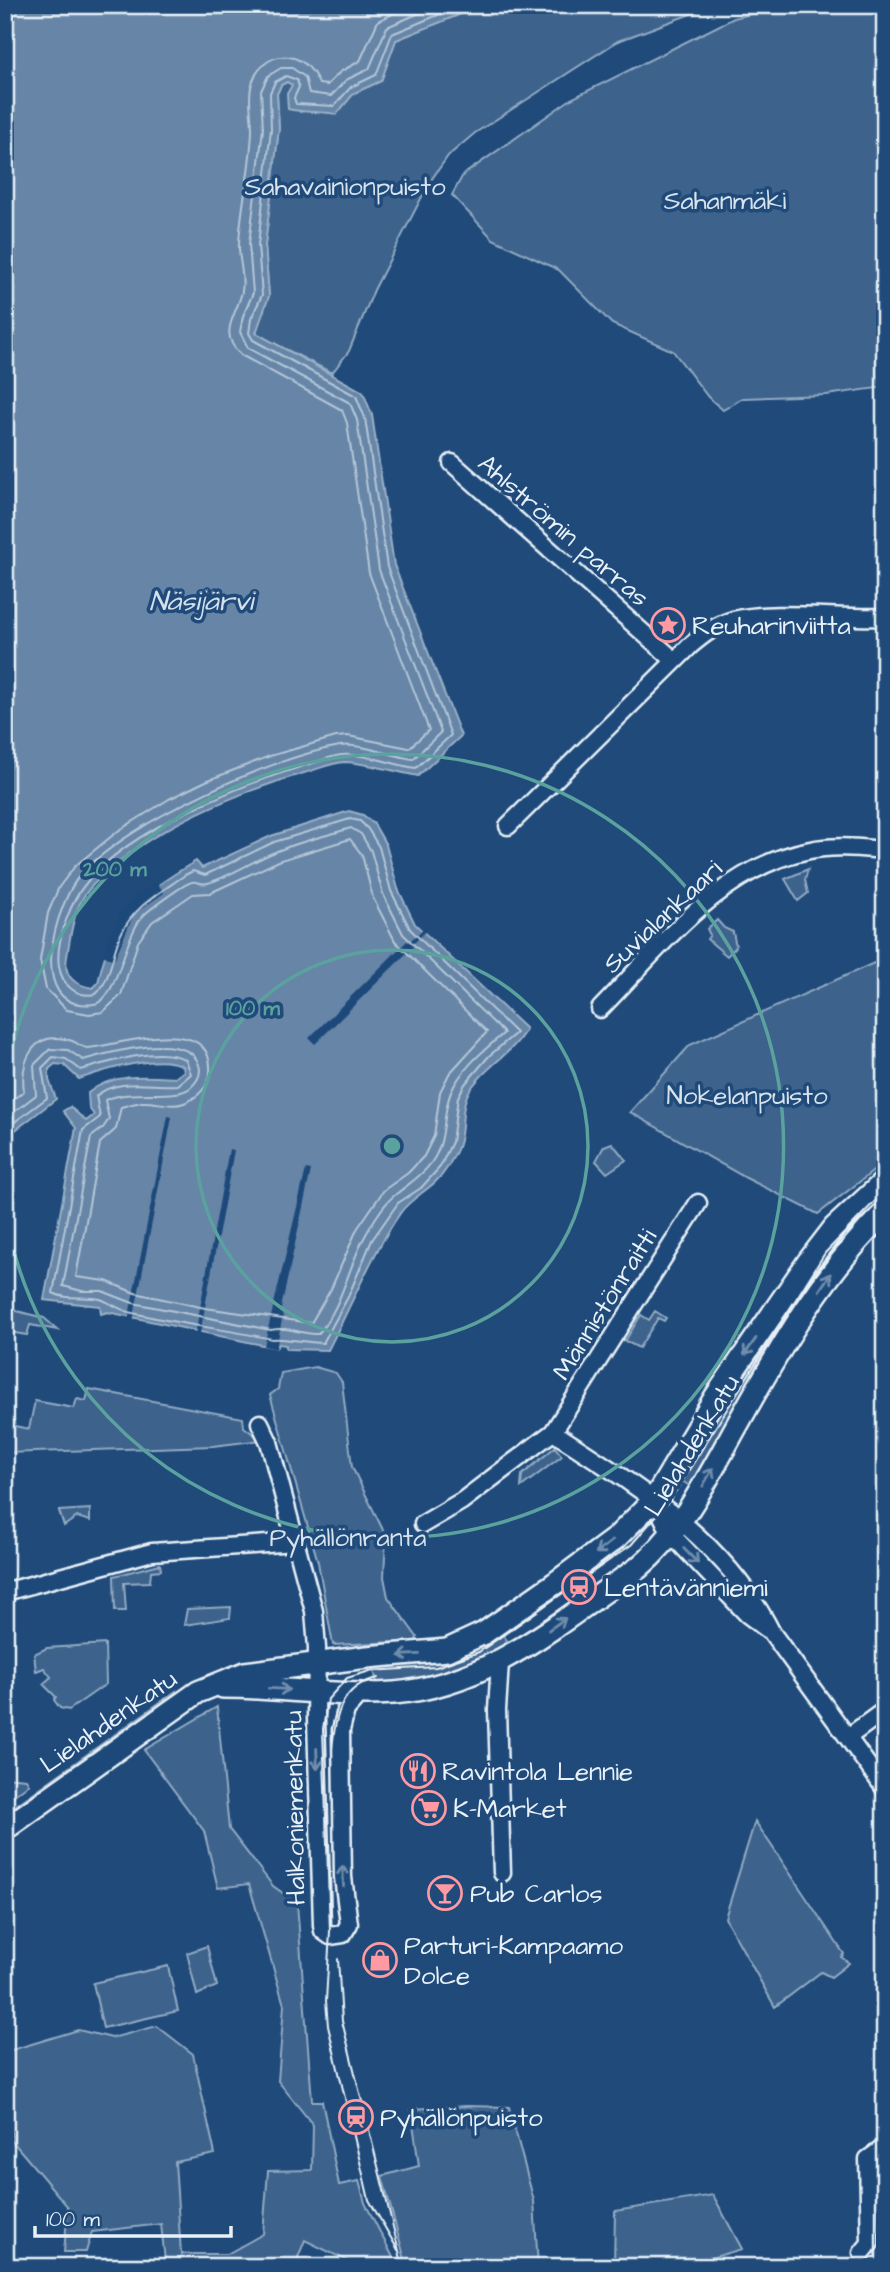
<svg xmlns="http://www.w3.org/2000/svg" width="890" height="2272" font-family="'Architects Daughter',sans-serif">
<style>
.green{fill:#3c628c;stroke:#92aac2;stroke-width:2}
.water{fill:#6685a7;stroke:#9ab0c7;stroke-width:2}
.pier{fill:#1f4a7a}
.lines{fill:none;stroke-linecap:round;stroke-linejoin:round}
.shore{stroke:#b4c6d8;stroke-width:2}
.minor-casing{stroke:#e8f1f8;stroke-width:21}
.major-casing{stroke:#e8f1f8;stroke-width:26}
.minor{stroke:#1f4a7a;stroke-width:16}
.major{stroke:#1f4a7a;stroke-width:21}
.tram{stroke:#e8f1f8;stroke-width:2}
.oneway{stroke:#6f8dac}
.ring{fill:none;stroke:#5ba19e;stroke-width:3.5}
.labels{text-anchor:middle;stroke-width:7;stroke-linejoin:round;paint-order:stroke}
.park-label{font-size:26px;fill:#d7e3ed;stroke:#1f4a7a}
.street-label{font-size:26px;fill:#e8f1f8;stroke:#1f4a7a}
.poi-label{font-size:26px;fill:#e8f1f8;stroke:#1f4a7a;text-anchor:start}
.water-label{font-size:28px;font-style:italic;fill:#d4e1ec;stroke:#1f4a7a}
.centre{fill:#5ba19e;stroke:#1f4a7a;stroke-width:3.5}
.ring-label{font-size:21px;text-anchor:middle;font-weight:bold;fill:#5ba19e;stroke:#1f4a7a;stroke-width:7;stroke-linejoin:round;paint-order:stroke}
</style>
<rect width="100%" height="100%" fill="#1f4a7a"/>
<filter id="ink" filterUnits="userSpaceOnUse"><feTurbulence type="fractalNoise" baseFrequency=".0143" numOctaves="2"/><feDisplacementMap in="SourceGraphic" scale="14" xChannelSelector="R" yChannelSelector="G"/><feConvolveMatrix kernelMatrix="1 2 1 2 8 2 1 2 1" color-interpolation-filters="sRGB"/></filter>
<g filter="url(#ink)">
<path class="green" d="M483,5H715L618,41L475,133L448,156L429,183L374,290L349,351L332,373L256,334L258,320L269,296L265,245L279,128L277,94L281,85L287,82L292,85L300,112L311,109L336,114L354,93L381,81L396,40Z
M788,5H885V387L826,395L743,398L723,410L708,397L673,351L612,324L559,270L493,239L452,195L463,175L571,99L734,18Z
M808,869L805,880L808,893L798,901L785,879Z
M717,920L724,928L733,932L736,947L727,956L707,939L710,935L707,929Z
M874,963H885V1162L818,1214L746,1178L630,1112L690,1045Z
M612,1143L626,1160L607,1173L596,1161L604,1146Z
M885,1186V1206L695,1489L675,1477L807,1271Z
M5,1308L44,1318L58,1330L30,1325L27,1335L15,1333L5,1324Z
M655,1311L666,1318L664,1321L658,1318L639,1348L625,1341L641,1315L649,1320Z
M315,1367L336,1373L342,1382L352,1467L386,1536L384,1577L388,1597L417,1637L416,1641L333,1645L318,1562L270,1395L278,1389L281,1373Z
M89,1389L243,1418L244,1427L261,1440L213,1446L5,1453V1424L29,1429L35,1401L74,1408L77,1399L86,1401Z
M555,1447L562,1456L521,1487L522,1475Z
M90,1509V1521L77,1517L64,1526L59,1511Z
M160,1564L161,1570L151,1571L150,1582L124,1583L126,1611H115L114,1576Z
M231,1607L230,1618L184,1625L187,1609Z
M499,1629L513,1649L470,1670L378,1687L372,1662Z
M105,1644L106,1684L69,1710L60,1708L54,1700L56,1697L43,1684L51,1677L44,1668L36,1671L34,1654L47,1648Z
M176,1691L177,1695L5,1818V1813Z
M217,1707L229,1829L273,1886L297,1903L312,2101H322L339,2185L359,2181L365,2203L398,2267H360L305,2240L294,2267H157L165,2261L161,2224L92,2232L86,2252H64L68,2207L13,2142L5,2098V2052L78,2030L112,2038L157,2026L193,2054L215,2154L175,2162L181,2254H227L263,2234L268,2171L312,2170L313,2125L278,2081L284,2005L249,1884L218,1888L204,1831L144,1750Z
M5,1777L26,1779L29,1784L5,1802Z
M755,1821L844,1954L841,1957L849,1963L831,1977L821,1972L775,2007L725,1918Z
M207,1946L217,1986L197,1995L187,1953Z
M168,1966L178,2011L103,2028L93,1983Z
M467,2106L509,2107L534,2201L538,2267H407L382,2176L419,2166L411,2109Z
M713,2195L742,2249L680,2267H614L615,2211Z"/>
<path class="water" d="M5,5H483L396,40L381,81L354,93L337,114C320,111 303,113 288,109L287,94L292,85L287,82L281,85L277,94L279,128L265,245L269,296L256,333L363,392L372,415L394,565L461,736L418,776C395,772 369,763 345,762C333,762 316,770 304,773C231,795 149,828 94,884C74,903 71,931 67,957C63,977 75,985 93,988L98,983C111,917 140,894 196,861L202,868L271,836L349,811L363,815L374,824L386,845L398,889L415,924L526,1029C514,1052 488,1065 472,1087C459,1104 465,1125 459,1144C457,1152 451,1161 447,1168C435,1188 412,1196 401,1212C371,1255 352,1304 328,1350L286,1349V1345L279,1344L276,1348L108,1312L101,1314L100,1306L44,1300L76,1128L63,1111L70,1107L86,1121L94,1115L89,1108L88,1093C111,1073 146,1076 175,1078L184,1071L183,1066C159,1053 104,1070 79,1079L64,1065L55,1064L49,1069V1080L56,1099L5,1138Z"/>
<path class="pier" d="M157,882L164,893L134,914L114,960L102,955L119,915L131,900Z
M424,928L427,930L412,945L413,947L315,1044L309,1038L407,941L409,942Z
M168,1116L172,1117L133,1322L128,1321Z
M229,1149L234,1150L200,1334L195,1335Z
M306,1169L311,1170L280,1313L283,1315L276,1349L264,1346Z"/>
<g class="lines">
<path class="shore" d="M5,1106L24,1091C20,1061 33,1030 69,1040C76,1041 81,1048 88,1048C117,1046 214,1011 210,1072C210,1086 197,1098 184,1103C171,1108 156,1101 142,1102C135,1103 128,1105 121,1107L116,1129L100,1143L76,1277L106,1281L135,1293L205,1308L311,1323L331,1289L357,1229L384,1190L408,1173L424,1156L434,1136L440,1092L449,1074L487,1032L395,941L373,898L362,855L350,839L281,860L210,893L193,894L152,922L138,942L121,995L103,1012L89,1014L67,1010L46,989L40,960L48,913L59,887L75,866L118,831L169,799L206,781L270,756L336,737L348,736L409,748L429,730L369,573L347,423L342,410L241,355C216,332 238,314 242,291C245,276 238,258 239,243C241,205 251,168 252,130C252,116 248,102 251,87C261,47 305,47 319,84L327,85L340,72L360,61L378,21L411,5
M5,1119L36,1095L34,1065L50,1049L68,1050L83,1060C107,1053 189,1030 199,1065C202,1074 197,1082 190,1088C174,1100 131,1088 105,1100L109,1119L103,1128L91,1137L63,1286L82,1291H102L133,1303L271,1330C286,1326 302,1334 318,1334C341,1309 348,1268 364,1238C371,1225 383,1204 395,1195C408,1184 421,1177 431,1163C448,1140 441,1116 451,1092C462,1067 485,1050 504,1033L403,934L383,894L371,851L361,834L351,828C326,836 298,842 275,852C252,861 231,876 208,883C202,885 197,881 192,882C185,883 150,909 144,915C124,934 118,1001 94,1004C23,1013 56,902 81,874C130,821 269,758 340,746C362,743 391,756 413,759L441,732L379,570L357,420L350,403L248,348L240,332L243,316L253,293L249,244L263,129L261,91L268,76L281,68H292L305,77L309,93L331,96L346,80L369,69L387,27L438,5
M5,1129L47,1098L42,1068L53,1057L66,1059L81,1070C108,1062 161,1045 186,1060L191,1074L178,1085C152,1087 117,1077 96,1096L100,1117L83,1130L53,1293C68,1301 85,1295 100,1299C109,1302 118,1309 129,1312C176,1324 225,1329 272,1339C279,1337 310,1343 323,1343L348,1297L372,1240L398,1203L421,1188L440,1167L452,1142L458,1097L465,1084L489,1056L516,1033L410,929L391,891L379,847L368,829L360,821L350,819L274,842L205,875L193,871L185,875C161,892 134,906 121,934C112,952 111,981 96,994C77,998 62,986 59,966C55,942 71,900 87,882C131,828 241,785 306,765C318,762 331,756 342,755C365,753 393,765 416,768L451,735L387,567L365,418L356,396L253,340L249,333L251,319L262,295L258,245L271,129L270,93L275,82L286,76L297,80L299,87L294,98L296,104L334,106L351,87L376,75L392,34L462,5"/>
<g class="minor-casing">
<path id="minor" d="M452,463L675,661
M508,826L691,645C704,634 716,625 733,620C772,610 841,619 885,617
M600,1009C661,947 720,867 810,850C834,845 860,848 885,850
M260,1423L269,1442L314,1611L317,1648L316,1718L322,1925L323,1931L330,1936L343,1934L349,1924L343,1877L341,1730L346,1710L361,1693
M553,1432L698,1203
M654,1500L671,1534L747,1614L767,1629
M423,1524L462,1501L553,1432C639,1488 724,1538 772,1633L885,1789
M5,1592L152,1552L296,1542
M500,1662L497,1710L502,1873
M848,1737L885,1710
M862,2253L870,2243L868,2159L885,2147"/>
</g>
<g class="major-casing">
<path id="major" d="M223,1687C280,1687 338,1697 394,1693C490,1685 562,1620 638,1568C685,1528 711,1471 741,1418C781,1346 825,1271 885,1212
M5,1829L198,1692L245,1673L367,1657L447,1650L484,1633L554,1584L616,1538L654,1500L716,1396L808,1262L835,1227L885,1181"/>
</g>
<use href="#minor" class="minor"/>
<use href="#major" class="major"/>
<path class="tram" d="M332,1750C335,1716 341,1685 378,1678
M338,1959L342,2021L403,2267
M398,2250L369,2200L328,2026L326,2001L330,1931L323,1729L328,1699L347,1678L370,1671L436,1667L479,1652L631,1545L670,1500L825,1253L885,1191"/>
</g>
<defs><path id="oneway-shaft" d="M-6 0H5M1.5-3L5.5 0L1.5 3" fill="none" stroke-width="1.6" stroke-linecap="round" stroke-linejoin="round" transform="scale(1.75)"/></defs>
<g class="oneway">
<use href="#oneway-shaft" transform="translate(825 1282) rotate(-56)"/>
<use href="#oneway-shaft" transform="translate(750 1347) rotate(125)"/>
<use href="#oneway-shaft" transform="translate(708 1477) rotate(-61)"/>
<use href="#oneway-shaft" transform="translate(604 1547) rotate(143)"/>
<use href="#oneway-shaft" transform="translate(691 1556) rotate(46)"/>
<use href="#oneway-shaft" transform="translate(557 1624) rotate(-35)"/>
<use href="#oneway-shaft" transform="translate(409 1655) rotate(177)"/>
<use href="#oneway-shaft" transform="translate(279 1689) rotate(3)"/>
<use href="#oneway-shaft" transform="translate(317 1759) rotate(88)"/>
<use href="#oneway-shaft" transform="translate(343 1876) rotate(-93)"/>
</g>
</g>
<g class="ring">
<circle cx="392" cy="1146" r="196"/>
<path d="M5 1081A392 392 0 1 1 5 1211"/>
</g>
<defs>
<g id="sight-ring" transform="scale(1.75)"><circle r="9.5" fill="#1f4a7a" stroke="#ff9aa2" stroke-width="1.5"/><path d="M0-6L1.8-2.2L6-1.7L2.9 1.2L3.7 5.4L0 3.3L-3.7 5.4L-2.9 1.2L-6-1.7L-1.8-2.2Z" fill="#ff9aa2"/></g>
<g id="station-ring" transform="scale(1.75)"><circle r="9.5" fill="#1f4a7a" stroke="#ff9aa2" stroke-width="1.5"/><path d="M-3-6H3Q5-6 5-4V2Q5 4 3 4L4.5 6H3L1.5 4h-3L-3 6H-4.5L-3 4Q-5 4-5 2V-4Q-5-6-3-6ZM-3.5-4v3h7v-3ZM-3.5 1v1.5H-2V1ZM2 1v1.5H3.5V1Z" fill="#ff9aa2"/></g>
<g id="restaurant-ring" transform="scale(1.75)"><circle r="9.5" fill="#1f4a7a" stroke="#ff9aa2" stroke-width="1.5"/><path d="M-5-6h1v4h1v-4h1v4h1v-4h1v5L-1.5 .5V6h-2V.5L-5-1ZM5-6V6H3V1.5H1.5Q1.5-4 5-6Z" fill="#ff9aa2"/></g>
<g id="supermarket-ring" transform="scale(1.75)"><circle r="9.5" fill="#1f4a7a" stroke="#ff9aa2" stroke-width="1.5"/><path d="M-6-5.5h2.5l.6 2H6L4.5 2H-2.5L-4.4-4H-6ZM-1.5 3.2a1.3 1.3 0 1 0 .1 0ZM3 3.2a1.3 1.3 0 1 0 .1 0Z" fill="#ff9aa2"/></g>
<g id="bar-ring" transform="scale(1.75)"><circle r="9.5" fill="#1f4a7a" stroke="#ff9aa2" stroke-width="1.5"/><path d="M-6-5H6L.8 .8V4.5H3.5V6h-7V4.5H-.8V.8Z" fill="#ff9aa2"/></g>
<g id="shop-ring" transform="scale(1.75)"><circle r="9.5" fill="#1f4a7a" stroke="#ff9aa2" stroke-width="1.5"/><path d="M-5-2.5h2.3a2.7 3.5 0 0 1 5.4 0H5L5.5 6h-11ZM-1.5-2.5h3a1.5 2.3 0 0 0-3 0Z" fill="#ff9aa2"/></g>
</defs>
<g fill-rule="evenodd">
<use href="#sight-ring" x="668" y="625"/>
<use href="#station-ring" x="579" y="1587"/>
<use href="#restaurant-ring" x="418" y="1771"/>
<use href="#supermarket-ring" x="429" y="1808"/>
<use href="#bar-ring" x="445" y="1893"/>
<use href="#shop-ring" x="380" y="1960"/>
<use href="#station-ring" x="356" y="2117"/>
</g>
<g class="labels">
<g class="park-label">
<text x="345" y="195">Sahavainionpuisto</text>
<text x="725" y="209">Sahanmäki</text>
<text x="747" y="1104">Nokelanpuisto</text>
<text x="348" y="1546">Pyhällönranta</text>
</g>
<g class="street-label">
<text transform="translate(564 530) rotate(41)" y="9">Ahlströmin parras</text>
<text transform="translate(662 916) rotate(-43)" y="9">Suvialankaari</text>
<text transform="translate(604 1304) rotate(-58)" y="9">Männistönraitti</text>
<text transform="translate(691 1445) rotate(-59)" y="9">Lielahdenkatu</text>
<text transform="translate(108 1721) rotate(-35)" y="9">Lielahdenkatu</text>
<text transform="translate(294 1808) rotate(-91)" y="9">Halkoniemenkatu</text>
</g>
<g class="poi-label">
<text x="692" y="634">Reuharinviitta</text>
<text x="604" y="1596">Lentävänniemi</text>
<text x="442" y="1780">Ravintola Lennie</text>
<text x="453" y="1817">K-Market</text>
<text x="470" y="1902">Pub Carlos</text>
<text x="404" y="1954">Parturi-Kampaamo<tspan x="404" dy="30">Dolce</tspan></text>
<text x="380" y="2126">Pyhällönpuisto</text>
</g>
<g class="water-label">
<text x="201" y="610">Näsijärvi</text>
</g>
</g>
<circle cx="392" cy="1146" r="10" class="centre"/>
<g class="ring-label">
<text x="115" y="876">200 m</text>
<text x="253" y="1015">100 m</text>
</g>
<rect width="890" height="2272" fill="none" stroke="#1f4a7a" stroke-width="28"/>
<rect x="14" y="14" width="862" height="2244" fill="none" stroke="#e8f1f8" stroke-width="2.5" filter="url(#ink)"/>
<path d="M35 2226v10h196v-10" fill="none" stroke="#e8f1f8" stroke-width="3.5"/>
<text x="46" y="2226" font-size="21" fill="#e8f1f8" stroke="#1f4a7a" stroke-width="5" paint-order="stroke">100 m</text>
</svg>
